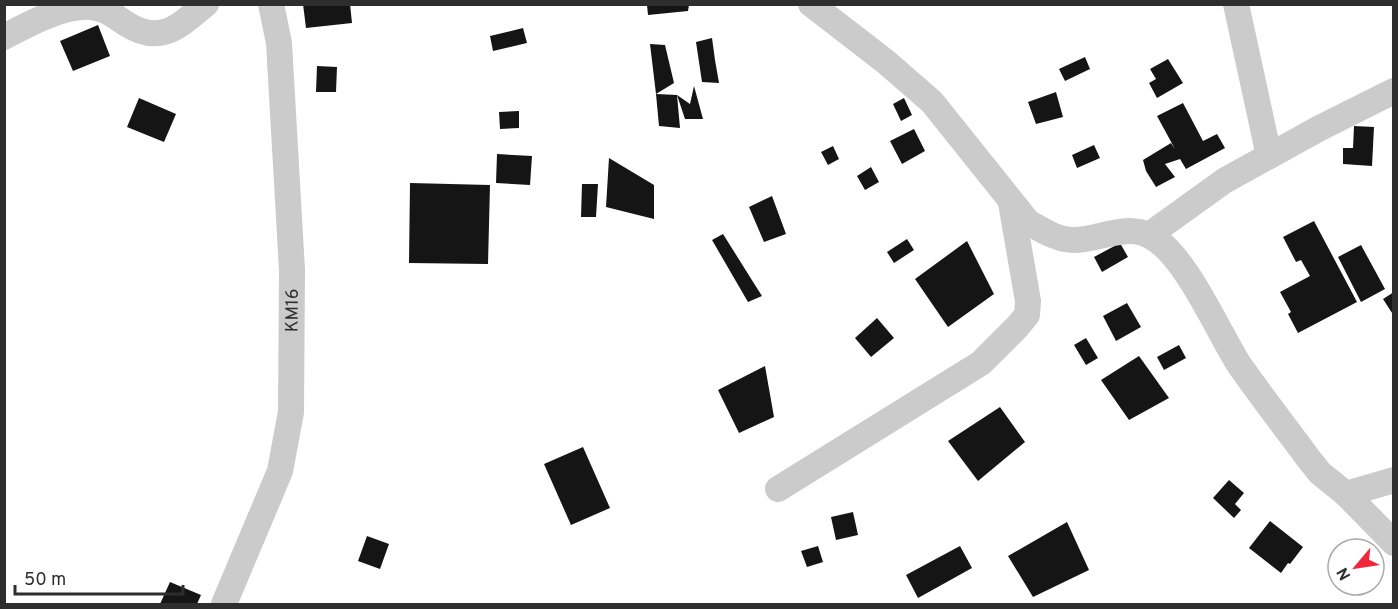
<svg xmlns="http://www.w3.org/2000/svg" width="1398" height="609" font-family="Overpass,sans-serif">
<style>
.building{fill:#151515}
.lines{fill:none;stroke-linecap:round;stroke-linejoin:round}
.minor{stroke:#cbcbcb;stroke-width:26}
.labels{text-anchor:middle;stroke-width:6;stroke-linejoin:round;paint-order:stroke}
.street-label{font-size:18px;fill:#2e2e2e;stroke:#fff}
</style>
<rect width="100%" height="100%" fill="#fff"/>
<path class="building" d="M303,4H350L352,23L306,28Z
M647,5H689L688,11L648,15Z
M98,25L110,56L73,71L60,41Z
M523,28L527,43L493,51L490,36Z
M712,38L715,60L719,83L702,82L696,42Z
M650,44L665,45L674,83L656,94Z
M1085,57L1090,69L1065,81L1059,69Z
M1168,59L1183,83L1157,98L1149,83L1156,79L1150,69Z
M317,66L337,67L336,92H316Z
M694,86L703,119H685L677,95L690,104Z
M1056,92L1063,117L1036,124L1028,102Z
M656,94L677,95L680,128L659,126Z
M139,98L176,114L164,142L127,127Z
M904,98L912,115L901,121L893,104Z
M1183,103L1203,141L1217,134L1225,148L1186,169L1180,159L1165,164L1175,177L1156,187L1146,171L1143,160L1171,143L1175,149L1157,116Z
M519,111V128L500,129L499,112Z
M1354,126L1374,127L1372,166L1343,164V148H1353Z
M914,129L925,151L902,164L890,141Z
M1094,145L1100,158L1077,168L1072,155Z
M833,146L839,159L828,165L821,152Z
M497,154L532,156L530,185L496,183Z
M609,158L654,185V219L606,207Z
M871,167L879,182L865,190L857,176Z
M410,183L490,185L488,264L409,263Z
M582,184H598L596,217H581Z
M772,196L786,234L764,242L749,207Z
M1314,221L1357,302L1298,333L1288,314L1291,312L1280,292L1310,276L1301,260L1296,262L1283,237Z
M723,234L755,285L762,296L748,302L712,240Z
M907,239L914,250L894,263L887,252Z
M967,241L994,294L948,327L915,279Z
M1120,243L1128,257L1102,272L1094,257Z
M1361,245L1385,289L1361,302L1338,257Z
M1394,292V316L1383,299Z
M1127,303L1141,327L1116,341L1103,316Z
M877,318L894,338L871,357L855,338Z
M1086,338L1098,358L1086,365L1074,345Z
M1179,345L1186,358L1164,370L1157,357Z
M1139,356L1169,398L1129,420L1101,380Z
M765,366L774,417L739,433L718,390Z
M1000,407L1025,442L978,481L948,441Z
M583,447L610,508L571,525L544,464Z
M1229,480L1244,493L1235,504L1241,510L1234,518L1213,498Z
M853,512L858,535L836,540L831,517Z
M1270,521L1303,547L1290,564L1288,563L1281,573L1249,548Z
M1067,522L1089,570L1033,597L1008,556Z
M367,536L389,544L380,569L358,561Z
M818,546L823,562L807,567L801,551Z
M960,546L972,568L918,598L906,575Z
M170,582L201,595L197,604H160Z"/>
<g class="lines">
<g class="minor">
<path d="M811,4L886,62L932,102L1028,222C1042,230 1057,240 1074,240C1099,240 1125,223 1150,236C1185,253 1218,332 1240,366C1262,397 1285,427 1308,458L1320,473L1346,494L1394,543"/>
<path d="M1236,4L1269,156"/>
<path d="M4,37C29,24 63,5 91,7C105,8 114,16 125,23C160,46 178,27 206,4"/>
<path d="M1149,235L1224,181L1318,129L1394,91"/>
<path d="M778,489L981,363L1017,327L1027,315L1028,301L1011,203"/>
<path d="M1346,494L1394,480"/>
<path id="s1" d="M224,604L280,471L291,412L292,270L279,43L271,4"/>
</g>
</g>
<g class="labels">
<g class="street-label">
<text dy="6" stroke="none"><textPath href="#s1" startOffset="306">KM16</textPath></text>
</g>
</g>
<rect width="1398" height="609" fill="none" stroke="#2e2e2e" stroke-width="12"/>
<g transform="translate(1356 567) rotate(241)"><circle r="28" fill="#ffffff" stroke="#ababab" stroke-width="1.5"/>
<path d="M0-4.5L10 22L0 15L-10 22Z" fill="#ee283a"/>
<text y="-9" font-size="16" font-weight="bold" text-anchor="middle" fill="#2e2e2e">N</text>
</g>
<path d="M15 585v9h168v-9" fill="none" stroke="#2e2e2e" stroke-width="3"/>
<text x="24" y="585" font-size="18" fill="#2e2e2e" stroke="#ffffff" stroke-width="4.5" paint-order="stroke">50 m</text>
</svg>
